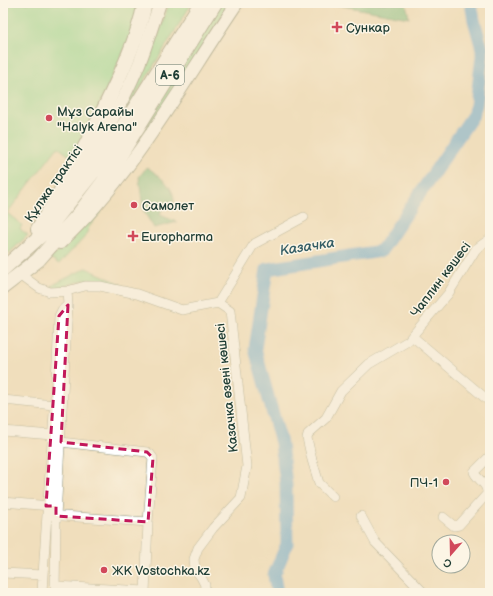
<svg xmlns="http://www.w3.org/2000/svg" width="493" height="596" font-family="'Balsamiq Sans',sans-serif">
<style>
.green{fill:#93de9a;stroke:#598e67}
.forest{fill:#76bd82;stroke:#4a7d5b}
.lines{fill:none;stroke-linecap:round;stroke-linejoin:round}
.river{stroke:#61a7d7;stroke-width:13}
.minor-casing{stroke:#888e78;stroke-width:10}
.secondary-casing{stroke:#888e78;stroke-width:14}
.primary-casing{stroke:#888e78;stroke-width:16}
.minor{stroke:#fff;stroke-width:9}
.secondary{stroke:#fff;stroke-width:12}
.primary{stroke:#fff;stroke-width:14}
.marked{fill:none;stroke:#c2185b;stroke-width:3;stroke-dasharray:8 5;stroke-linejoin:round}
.poi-dot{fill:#d1495b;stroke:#fcf5e5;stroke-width:1.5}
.labels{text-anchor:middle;stroke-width:3;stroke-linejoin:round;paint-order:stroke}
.shield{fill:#fcf5e5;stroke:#617469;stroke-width:1}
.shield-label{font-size:12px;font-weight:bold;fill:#1f3d34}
.poi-label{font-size:13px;fill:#1f3d34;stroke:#fcf5e5;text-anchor:start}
.street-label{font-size:13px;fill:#1f3d34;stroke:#fcf5e5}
.water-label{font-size:14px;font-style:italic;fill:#335d65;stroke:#fcf5e5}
</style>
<rect width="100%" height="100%" fill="#fcf5e5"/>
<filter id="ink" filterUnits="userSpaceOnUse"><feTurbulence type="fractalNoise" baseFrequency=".025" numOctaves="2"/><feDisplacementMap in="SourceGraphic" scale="8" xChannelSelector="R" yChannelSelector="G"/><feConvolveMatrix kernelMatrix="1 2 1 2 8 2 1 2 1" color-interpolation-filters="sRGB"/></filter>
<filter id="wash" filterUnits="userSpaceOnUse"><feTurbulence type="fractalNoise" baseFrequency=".012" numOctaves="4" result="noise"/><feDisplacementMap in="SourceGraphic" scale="16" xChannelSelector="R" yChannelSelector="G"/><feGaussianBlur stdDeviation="0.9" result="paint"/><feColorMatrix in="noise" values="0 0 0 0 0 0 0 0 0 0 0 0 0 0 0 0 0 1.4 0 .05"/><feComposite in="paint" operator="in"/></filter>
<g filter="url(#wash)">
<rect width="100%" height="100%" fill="#f0debc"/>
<path class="green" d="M3,3H140L134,29L75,158L72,156L71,157L58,147L7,213L22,225L20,229L28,235L3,259Z
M169,3H192L120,121L117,118L151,57Z
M220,3H230L185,76L115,178L130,151Z
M100,207L102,210L89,227L85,237L59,264L50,258L65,247Z
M86,268L121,284L120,286L95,280H84L57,289L51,286Z"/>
<path class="forest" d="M326,3H406L409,18Z
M147,167C159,176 179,189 173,207L164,204L160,215L177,222L154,228L143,210L139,177Z"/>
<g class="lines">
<path class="river" d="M277,593L274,575L287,544L286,484L281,443L255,349L267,269L381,251L473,115L476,105L482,56V49L474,20L471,3"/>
</g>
</g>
<g filter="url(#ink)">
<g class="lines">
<g class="minor-casing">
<path id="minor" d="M20,274L39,288L50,292L67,291L85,286H100L137,294L182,310L218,303L230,311L247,466L241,498L213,528L198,548L194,559L195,569L201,577L205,585L204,593
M218,303L254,244L304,217
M412,336L490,402
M3,400L54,405
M3,431L52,435
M61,442L147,452L150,454L153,458L148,522L145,593
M333,497L319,483L312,460L307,438L308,434L326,418L341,391L369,364L408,341L412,336L448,294L476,249L490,239
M3,502L51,506
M49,515L148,522
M361,516L375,542L424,593
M443,517L454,526L459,525L487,494C488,483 477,480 474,472L490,456
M3,573L43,575
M55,586L145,591
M42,593C47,501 56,408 59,316L62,310L68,305
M55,593L56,516L68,305L67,291"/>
</g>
<g class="secondary-casing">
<path id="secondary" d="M65,195C93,156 121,107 139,64C147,44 153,23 160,3
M60,243C132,176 182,84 237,3"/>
</g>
<g class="primary-casing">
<path id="primary" d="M38,229C62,191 83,152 103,111C120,76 137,41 145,3
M3,269L46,231L94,171L114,141L201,3
M3,287L38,260L78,215L104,181L215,3"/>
</g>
<use href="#minor" class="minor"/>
<use href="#secondary" class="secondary"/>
<use href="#primary" class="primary"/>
</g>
</g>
<path d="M0 0H493V596H0ZM68,305L61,442L147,452L153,458L148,522L56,516V506H46L59,316Z" fill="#f0debc" fill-opacity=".55" fill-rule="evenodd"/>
<path class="marked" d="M68,305L61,442L147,452L153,458L148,522L56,516V506H46L59,316Z"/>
<g class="poi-dot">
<path d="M335 21h4v4h4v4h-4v4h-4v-4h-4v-4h4z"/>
<circle cx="49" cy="118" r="4"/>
<circle cx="134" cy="205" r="4"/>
<path d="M131 230h4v4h4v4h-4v4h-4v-4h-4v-4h4z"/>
<circle cx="446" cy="482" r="4"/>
<circle cx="104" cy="570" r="4"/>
</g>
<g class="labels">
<rect class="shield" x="156" y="65" width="28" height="20" rx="3"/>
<g class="shield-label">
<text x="170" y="79">A-6</text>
</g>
<g class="poi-label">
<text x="346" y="32">Сункар</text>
<text x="57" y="116">Мұз Сарайы<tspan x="57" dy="15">"Halyk Arena"</tspan></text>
<text x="142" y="210">Самолет</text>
<text x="141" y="241">Europharma</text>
<text x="438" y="487" text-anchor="end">ПЧ-1</text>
<text x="112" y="575">ЖК Vostochka.kz</text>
</g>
<g class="street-label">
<text transform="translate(53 183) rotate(-55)" y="5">Құлжа трактісі</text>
<text transform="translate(440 279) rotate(-53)" y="5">Чаплин көшесі</text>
<text transform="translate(226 388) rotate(-96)" y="5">Казачка өзені көшесі</text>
</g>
<g class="water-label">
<text transform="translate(307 246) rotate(-9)" y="5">Казачка</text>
</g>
</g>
<rect width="493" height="596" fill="none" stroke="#fcf5e5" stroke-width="16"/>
<g transform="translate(451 554) rotate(200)"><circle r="19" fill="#fcf5e5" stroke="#a4ab9e"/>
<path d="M0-3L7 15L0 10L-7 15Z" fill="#d1495b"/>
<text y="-6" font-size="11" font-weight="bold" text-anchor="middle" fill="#1f3d34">С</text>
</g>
</svg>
